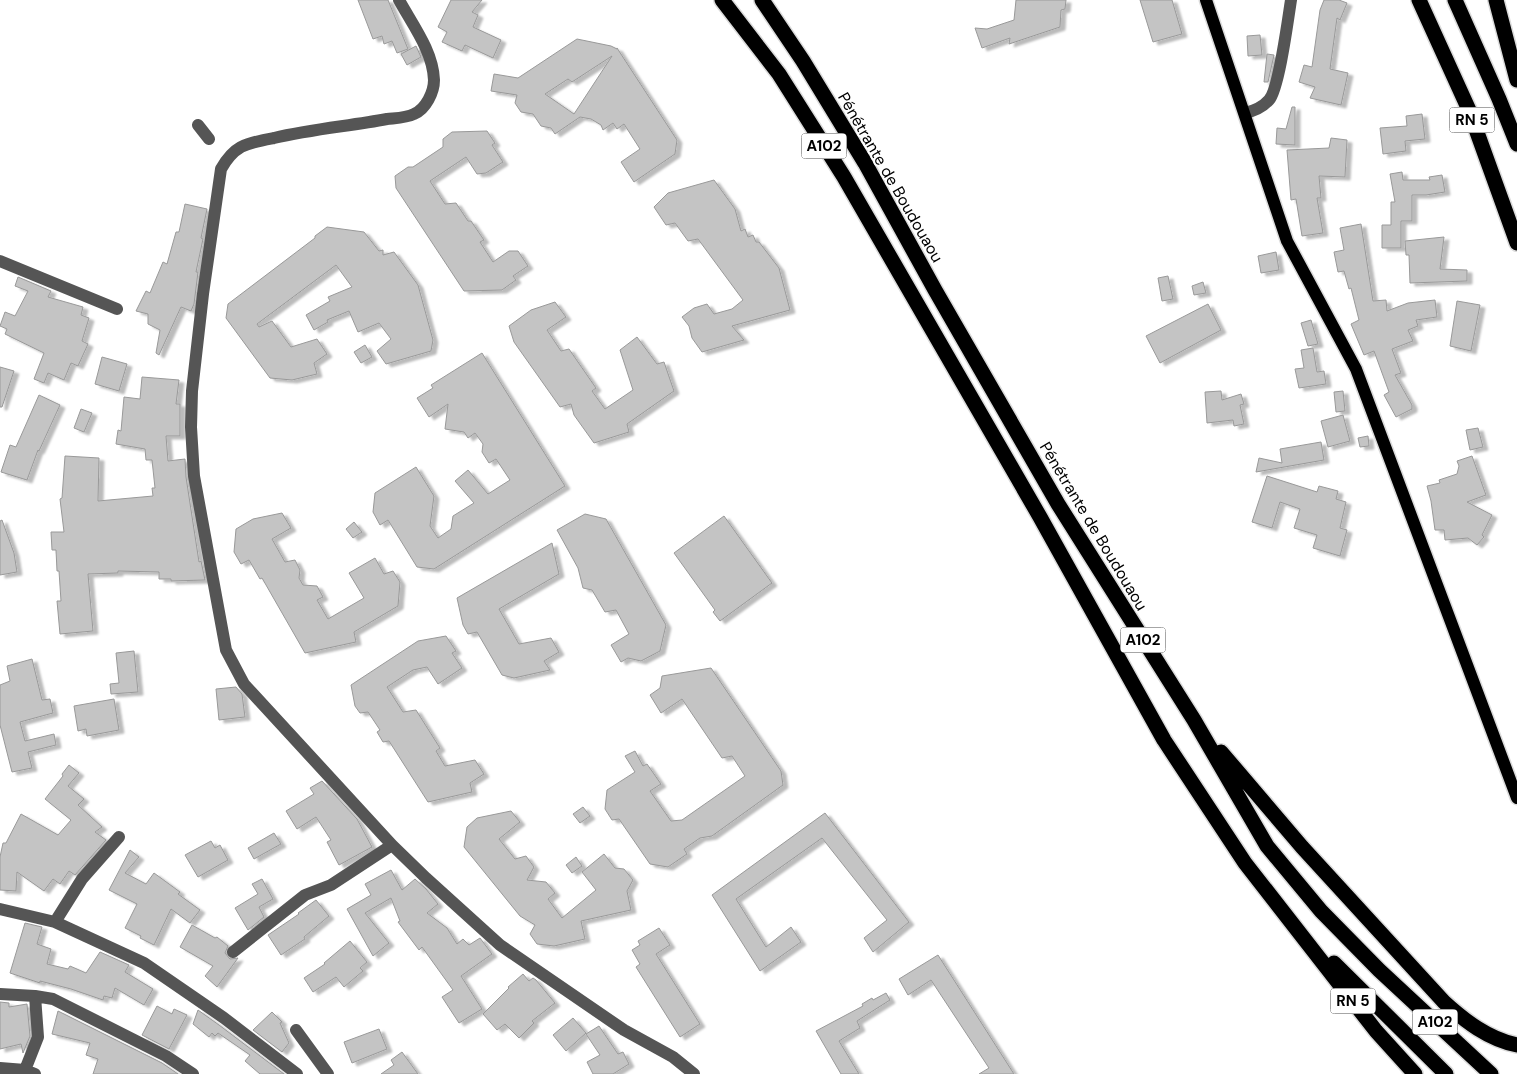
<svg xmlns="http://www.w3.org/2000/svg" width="1517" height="1074" font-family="'DM Sans',sans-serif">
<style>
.building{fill:#c4c4c4;stroke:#999;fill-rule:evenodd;filter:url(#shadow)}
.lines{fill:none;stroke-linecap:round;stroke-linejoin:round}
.major-casing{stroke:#dbdbdb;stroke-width:15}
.highway-casing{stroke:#dbdbdb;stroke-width:18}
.minor{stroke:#555;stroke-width:12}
.major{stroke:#000;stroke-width:12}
.highway{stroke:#000;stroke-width:15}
.labels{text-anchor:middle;stroke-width:4;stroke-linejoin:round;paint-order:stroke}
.shield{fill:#fff;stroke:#4c4c4c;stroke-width:1}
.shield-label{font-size:15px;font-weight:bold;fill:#000}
.street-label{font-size:16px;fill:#000;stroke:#fff}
</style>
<defs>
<filter id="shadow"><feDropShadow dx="5" dy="3" stdDeviation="1" flood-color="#0004"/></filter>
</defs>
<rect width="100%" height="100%" fill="#fff"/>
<path class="building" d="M358,0H388L408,49L397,53L392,41L384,44L382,36L373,39Z
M451,0H482L472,12L478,15L473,27L501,40L493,58L465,45L462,51L442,42L447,32L438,27Z
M1016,0H1066L1065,9L1061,10L1060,27L1009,44L1010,38L982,48L975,28L987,29L1014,20Z
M1140,0H1172L1182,34L1153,42Z
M1324,0H1339L1347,3L1340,20L1337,18L1330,69L1348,73L1341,105L1310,98L1315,87L1299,82L1304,65L1312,67L1320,10Z
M1260,35L1262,55L1248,56L1247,36Z
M577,39L611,46L617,49V48L677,140L675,154L634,182L621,162L640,149L624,124L617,129L613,123L603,130L601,125L591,119L580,117L555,134L551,128L541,126L533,114L521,112L515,103L517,95L491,91L494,74L518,78ZM612,56L574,114L545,94L568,79L572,82Z
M416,46L421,57L407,65L401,54Z
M1267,54L1274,55L1268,82H1264Z
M1292,107H1295V145L1276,144L1277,128L1286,129Z
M1422,114L1425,139L1405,141L1406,151L1383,154L1380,128L1407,126L1406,116Z
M487,131L495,143L492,145L503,162L486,173L477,174L466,157L430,181L445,204L456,203L468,221H471L484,240L480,242L493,262L509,251H518L528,266L513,276L516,280L502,290L464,291L396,188L395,176L408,167H413L443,147V139L452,132Z
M1331,138L1347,140L1345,177L1319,176L1321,198H1317L1323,233L1302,236L1296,199L1291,200L1287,150L1329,148Z
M1402,172L1403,180H1430L1429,177L1442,175L1445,192L1426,195H1412V221H1401V248H1382V225H1391V202H1395L1390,174Z
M714,180L735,209L741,231L745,229L748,237L753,235L756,242H759L779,268L790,310L732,326L744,340L702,352L692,338L689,326L682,317L694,308L707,304L714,314L732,309L743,300L698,239L688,241L675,223L666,225L654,207L668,193Z
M185,204L207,209L201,238L203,239L196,272H198L194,304L191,311L181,307L159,355L156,353L160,330L148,324V314L136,311L146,291L150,293L163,262L167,264L176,232H179Z
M1361,224L1373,301L1386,300L1387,311L1408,303L1435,300L1437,317L1416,320L1418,326L1408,330L1413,341L1392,349L1401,373L1395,375L1412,405V409L1396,417L1384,395L1389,392L1374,351L1364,355L1351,324L1359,320L1351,288L1349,289L1344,271L1338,272L1334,252L1344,250L1340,228Z
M327,227L364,232L379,251L383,250V255L394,252L418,285L433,340L431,351L386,364L377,351L391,339L379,323L358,332L349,311L327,320L328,322L314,330L306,315L330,301L328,297L352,287L336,265L257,324L259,327L272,321L291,347L317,339L327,354L314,363L317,374L292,380L270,378L226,318L228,304L315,238V236Z
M1444,237L1440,269L1467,270V281L1410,283L1409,255H1406L1405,241Z
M1276,252L1279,270L1261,273L1258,256Z
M1168,276L1173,299L1162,301L1158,278Z
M18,277L51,291L48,297L83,307L81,315L89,318L82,341L88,344L78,366L71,363L64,380L48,373L44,383L34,379L44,353L5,334L7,329L0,326L5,312L15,316L28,291L15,286Z
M1203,282L1206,293L1194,295L1192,286Z
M1457,301L1480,305L1471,351L1450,346Z
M555,302L566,317L547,330L561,351L569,349L596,388L592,391L605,409L633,390L620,350L637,337L657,364L664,362L674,391L627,424L629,432L594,443L574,415L571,404L560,407L514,342L509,326L531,310Z
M1208,304L1221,330L1160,363L1146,336Z
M1311,320L1318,344L1308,346L1301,323Z
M365,345L372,357L361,363L354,352Z
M1313,348L1317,372L1324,371L1326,384L1299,388L1295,369L1304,368L1301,350Z
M482,353L565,486L434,569L417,567L388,520L380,525L373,512L375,493L416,467L434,496L430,526L438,538L451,529L453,516L474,503L455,481L468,470L488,494L510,480L496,459L489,463L482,452L483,444L475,433L468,438L464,432L445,429L448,404L429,417L417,398L433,388L431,385Z
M102,357L127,364L119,391L95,384Z
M0,367L14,371L2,407H0Z
M142,377L179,380L176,404H180V436H166L168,461L185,459L186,477L199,562L201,561L205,580L171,581V579H159V572L118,571V573L88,574L93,631L60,634L57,601H61L59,571H57L56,550H52L51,532H64L60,499L62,498L65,456L99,458L98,501L153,496L152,488H155L152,460H146L145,449L116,444L118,430L121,431L124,397L140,399Z
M1221,391L1222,400L1241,394L1244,404L1240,405L1244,424L1234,426L1233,420L1207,423L1205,392Z
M1343,391L1345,411L1336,412L1334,392Z
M39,395L60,405L39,451L38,450L27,480L1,472L10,445L16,447Z
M81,409L92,413L84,432L74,428Z
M1343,415L1350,441L1328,447L1321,421Z
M1478,428L1483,447L1470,450L1466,430Z
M1368,436L1369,446L1360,447L1358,438Z
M1321,442L1324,460L1256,472L1259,458L1282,463L1280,449Z
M1472,456L1486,495L1467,502L1492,515L1482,535L1484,537L1477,545L1468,538L1445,540L1444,530H1435L1431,501L1427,486L1440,483L1439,480L1457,474L1459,466L1457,461Z
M1267,476L1317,492L1319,486L1338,491L1336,499L1346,502L1340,528L1347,530L1340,556L1313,548L1317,535L1294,528L1300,509L1280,502L1272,528L1252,522Z
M282,513L291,528L272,539L285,562L295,560L300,570L299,578L303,585L317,586L323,597L317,600L328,619L364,598L349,573L375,558L384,574L393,571L400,582L398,606L354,632L356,642L305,653L262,578L260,579L249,560L241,564L234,552L236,529L253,519Z
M585,514L606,519L666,625L660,651L641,661L628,658L621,662L611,645L629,634L616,610L605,612L592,590L583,588L578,568L557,530Z
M724,516L772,583L720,621L713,612L715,610L674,553Z
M2,520L14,553L17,572L0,575V521Z
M354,522L362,532L353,538L346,529Z
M552,543L559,574L499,609L519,644L551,638L559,652L544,661L550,670L514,678L502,675L477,632L468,634L463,625L457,598Z
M446,636L456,651L452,653L462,668L438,684L427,667L413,670L387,687L403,712L416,710L440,748L436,751L445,766L475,760L484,774L470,783L472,792L428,802L389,741L383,742L377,732L380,730L368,712L360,713L355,706L351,685L418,641Z
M134,651L138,692L111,694L110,684L119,683L116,653Z
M32,659L42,700L50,699L53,713L20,722L25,741L54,734L56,745L28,752L32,768L12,772L0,725V685L10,681L7,666Z
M711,668L781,771L783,785L712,836L700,838L684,849L687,854L668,867L650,864L619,819L612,820L605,809L607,790L635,772L625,756L635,751L643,766L647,764L661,784L650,791L671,821L682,820L745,776L732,756L722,758L682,699L661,713L650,695L660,688L662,676Z
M236,687L242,694L245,717L219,720L216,689Z
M114,699L119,730L87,736L86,729L78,731L74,706Z
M69,765L79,773L68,786L84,799L78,805L102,827L95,832L106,840L75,875L69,871L60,884L53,879L44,891L17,872L16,891L0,890V857L3,843H6L21,814L58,835L71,820L45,799L63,776L62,774Z
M322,781L357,819L372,847L339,865L327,842L331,840L316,817L297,829L286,811L314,794L310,788Z
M583,807L590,816L580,823L573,814Z
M511,811L520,822L499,839L515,859L526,856L534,867L527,880L546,882L555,893L548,899L562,918L596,890L582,872L604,854L615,868L624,869L633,880L627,891L631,910L581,921L585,939L554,946L537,944L530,934L535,925L520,916L464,847L467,827L477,818Z
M825,813L909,922L873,952L864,938L887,920L822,838L736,899L766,947L791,927L801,942L760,971L712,895Z
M274,833L281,844L254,859L248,848Z
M211,841L215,848L220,845L228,860L198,877L185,855Z
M130,850L139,857L125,873L146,884L154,873L180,892L178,894L200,910L190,923L171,909L154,945L140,938L141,936L125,928L137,904L109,890Z
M576,857L582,866L572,873L566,865Z
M391,870L402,890L415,879L426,889L438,904L427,913L447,928L457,944L463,939L469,945L480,938L492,954L461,976L482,1009L459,1023L442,997L453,990L422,947L419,950L398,922L400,921L391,898L365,913L389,943L373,956L347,909L371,895L365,884Z
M262,879L273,899L259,907L264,917L248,930L235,908L258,894L252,884Z
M316,900L329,916L304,937L305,939L281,955L268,935L299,914L298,913Z
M25,923L42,927L37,944L51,949L47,964L68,969L70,966L86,973L100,952L129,965L125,972L153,989L144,1005L115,988L112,998L104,996L103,1000L71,989L40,981V983L10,973Z
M192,925L215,938L217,937L228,946L225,953L230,959L238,958L217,987L205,976L213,966L180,947Z
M659,928L670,945L656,954L700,1024L680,1037L636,967L640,964L632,950L640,945L638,941Z
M350,941L367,962L360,968L363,971L344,987L336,977L313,992L304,978L325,964L324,963Z
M938,955L1014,1074H979L989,1068L931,980L908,995L899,979Z
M523,974L529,981L533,978L536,980L555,1003L532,1021L534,1023L519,1038L505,1024L497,1030L483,1014L509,988L508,987Z
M886,993L890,1000L857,1021L860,1028L839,1041L859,1074H841L816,1031L863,1006L862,1004L872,998L873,1000Z
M0,1002L9,1003V1007L27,1004L30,1036L23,1053L21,1044L0,1049Z
M157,1006L172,1014L174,1009L187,1015L169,1049L142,1035Z
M198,1010L219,1025L284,1074H260L245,1061L250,1055L218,1033L215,1036L212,1033L209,1037L193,1024Z
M58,1011L162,1063L178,1074H93L98,1059L86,1055L90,1043L52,1034Z
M272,1012L282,1022L280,1023L289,1043L282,1052L253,1030Z
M573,1018L586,1033L566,1051L553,1035Z
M599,1026L618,1054L623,1052L629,1064L613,1074H593L587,1062L600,1055L586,1034Z
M379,1029L387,1049L352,1063L344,1042Z
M402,1052L418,1074H381L394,1065L391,1060Z"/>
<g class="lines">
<g class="major-casing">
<path id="major" d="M1206,0L1287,241L1356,369L1517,798"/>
</g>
<g class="highway-casing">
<path id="highway" d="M722,0L779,74L844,177L1040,517L1164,740L1245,863L1376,1031L1415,1074
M762,0L803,61L865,163L935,290L1058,504L1194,720L1267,846L1321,911L1379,970L1491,1074
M1419,0L1469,110L1517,243
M1455,0L1499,99L1517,144
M1496,0L1517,80
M1221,752L1302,847L1444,1002C1465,1021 1488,1039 1517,1045
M1334,963L1446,1074"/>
</g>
<path class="minor" d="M399,0C412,24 433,51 434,80C434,92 426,109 414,114C406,118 396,118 387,119C350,126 312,129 274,138C263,140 251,142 241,147C232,152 226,160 221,169L203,294L192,391L191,427L194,476L226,650L244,684L392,845L426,878L500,945L624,1030L673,1057L694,1074
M1245,113C1254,111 1262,108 1269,100C1279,89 1288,19 1291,0
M198,125L209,139
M0,261L117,309
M0,909L55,922L144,963L224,1018L297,1074
M55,922L82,879L119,837
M233,952L305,895L331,885L392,845
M0,994L35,996L53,999L166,1056L193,1074
M296,1030L328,1074
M0,1068L25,1070L35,1074
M25,1070L38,1037L35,996"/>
<use href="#major" class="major"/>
<use href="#highway" class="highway"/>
</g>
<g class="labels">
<g class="shield">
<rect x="1449.5" y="107.5" width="45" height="25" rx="4"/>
<rect x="801.5" y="133.5" width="45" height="25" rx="4"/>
<rect x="1120.5" y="627.5" width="45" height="25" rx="4"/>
<rect x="1330.5" y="988.5" width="45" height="25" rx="4"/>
<rect x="1412.5" y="1009.5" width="45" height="25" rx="4"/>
</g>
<g class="shield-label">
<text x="1472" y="125">RN 5</text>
<text x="824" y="151">A102</text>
<text x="1143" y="645">A102</text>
<text x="1353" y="1006">RN 5</text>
<text x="1435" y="1027">A102</text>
</g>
<g class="street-label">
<text transform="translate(891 177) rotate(60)" y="6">Pénétrante de Boudouaou</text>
<text transform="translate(1094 526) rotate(59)" y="6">Pénétrante de Boudouaou</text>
</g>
</g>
</svg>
